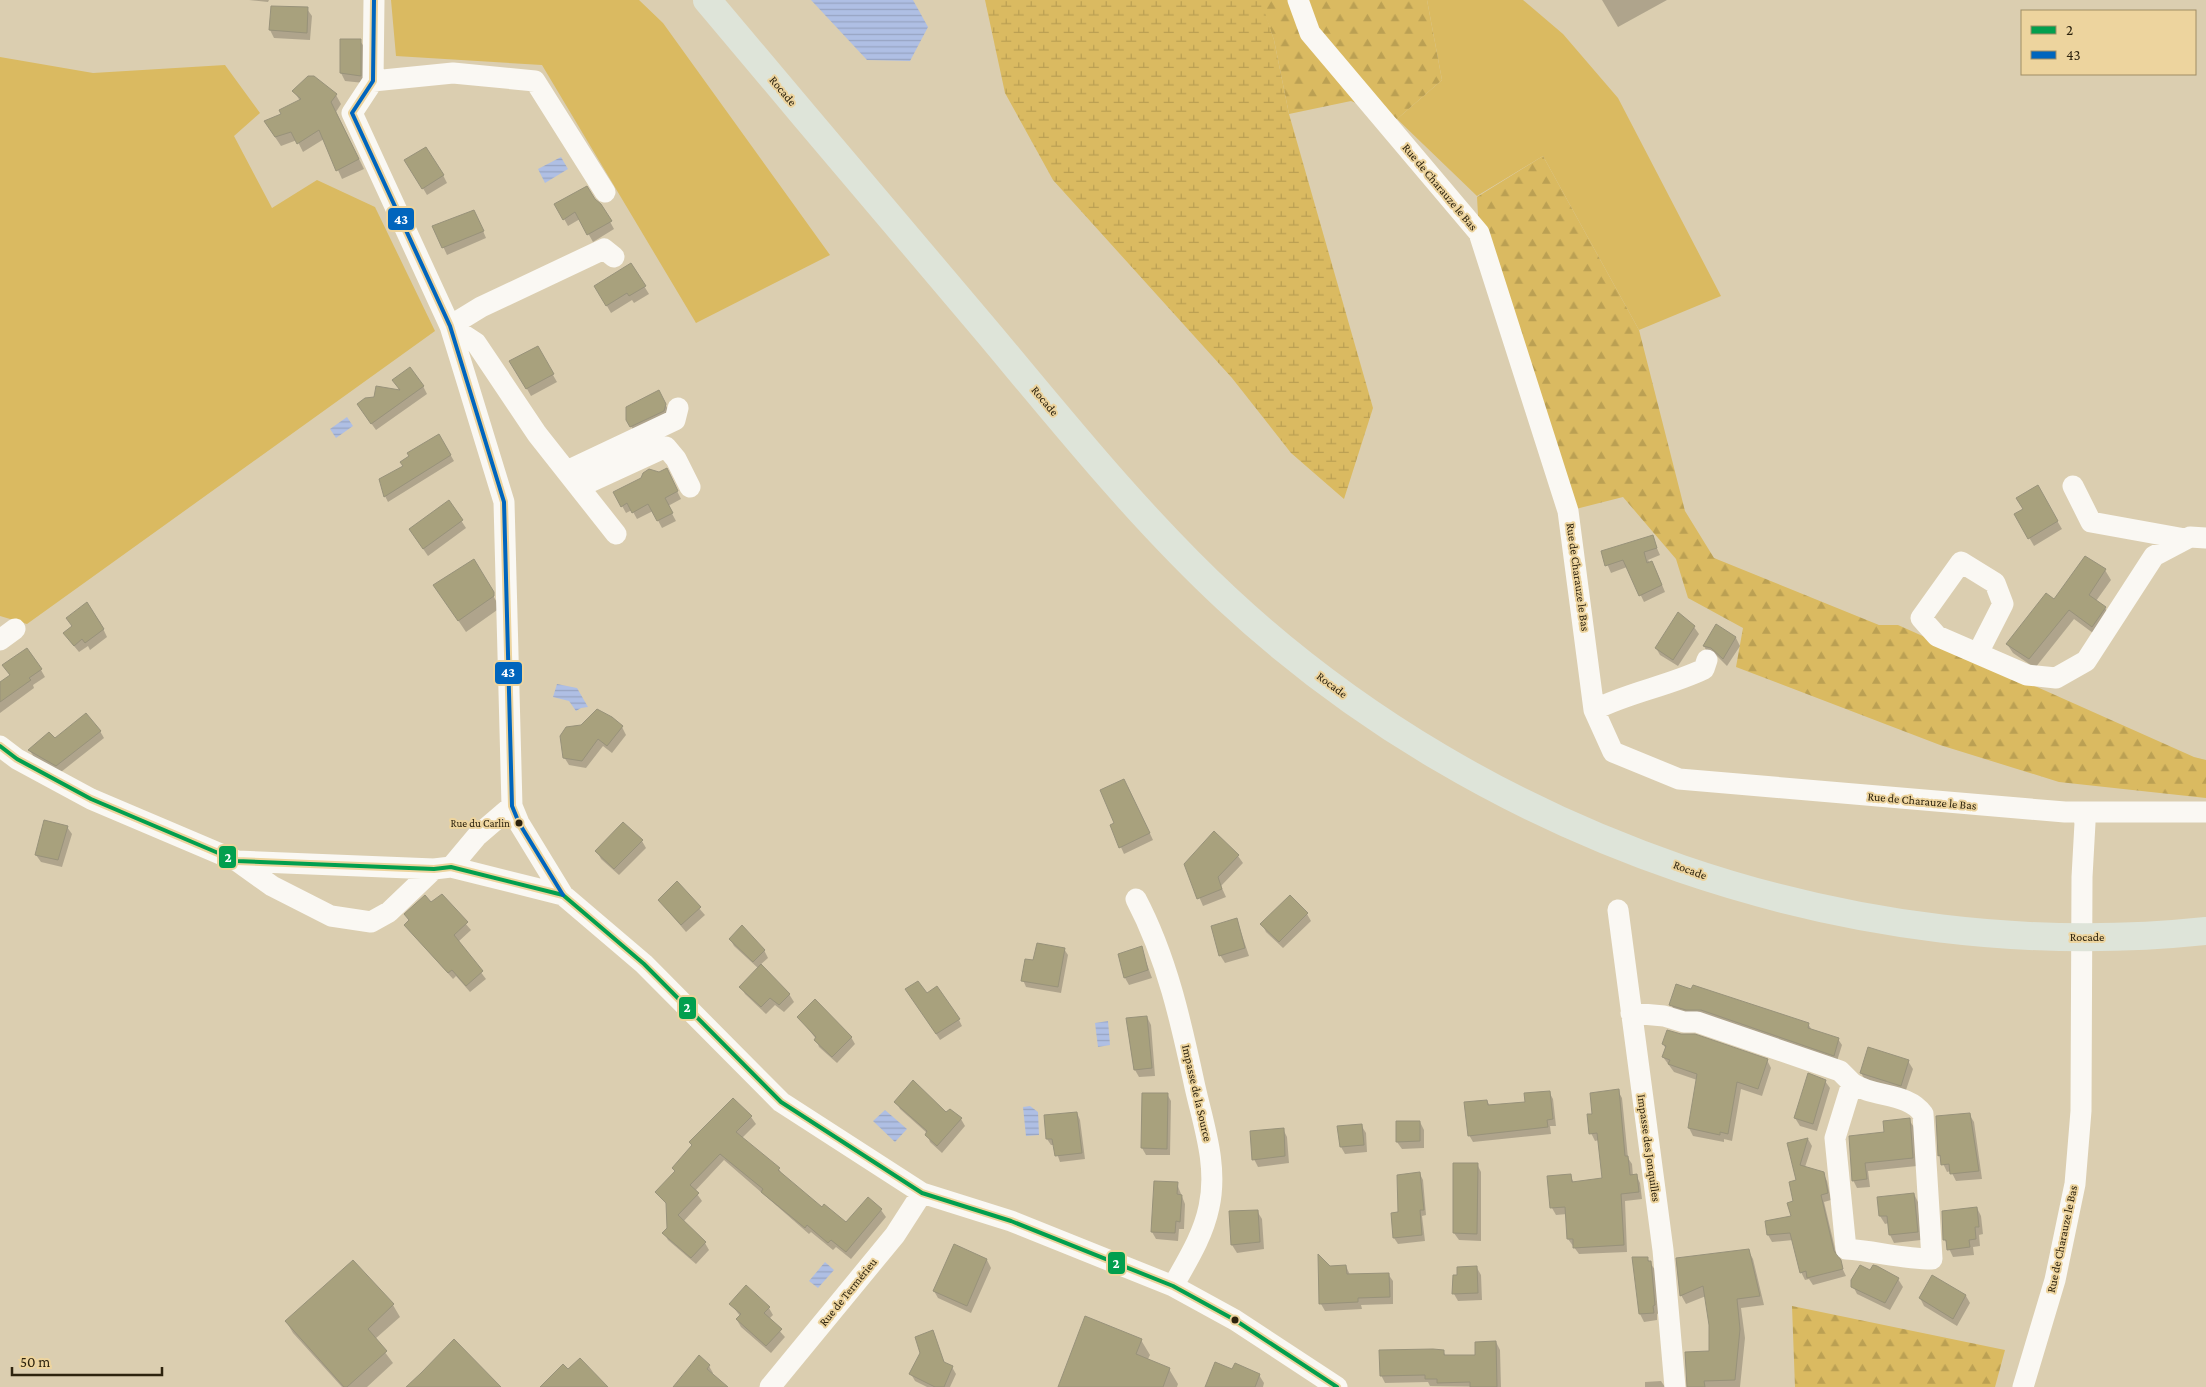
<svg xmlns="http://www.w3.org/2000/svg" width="2206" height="1387" font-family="'Crimson Pro',serif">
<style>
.green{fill:#daba61}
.forest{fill:url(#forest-firs)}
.wetland{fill:url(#wetland-marsh)}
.water{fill:url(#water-rules)}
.shadow{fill:#0003}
.building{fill:#a8a17d;stroke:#98927a}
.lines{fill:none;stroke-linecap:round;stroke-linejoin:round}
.minor{stroke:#faf8f3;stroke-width:21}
.major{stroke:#dee4d9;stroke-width:28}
.bus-1-casing{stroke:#edd49e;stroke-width:8}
.bus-2-casing{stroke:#edd49e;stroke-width:8}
.bus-1{stroke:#029f4e;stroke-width:4}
.bus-2{stroke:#0065bd;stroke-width:4}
.bus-dot{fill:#2d230e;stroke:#edd49e;stroke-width:2}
.labels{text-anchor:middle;stroke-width:4;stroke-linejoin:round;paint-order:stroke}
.bus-label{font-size:11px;fill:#2d230e;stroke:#edd49e;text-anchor:end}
.street-label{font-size:12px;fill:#2d230e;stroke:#edd49e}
.line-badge{stroke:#edd49e;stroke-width:2}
.badge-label{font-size:14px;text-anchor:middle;font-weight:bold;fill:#fff}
</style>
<defs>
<pattern id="forest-firs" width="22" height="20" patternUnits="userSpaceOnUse" patternTransform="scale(1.25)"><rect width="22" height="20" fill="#daba61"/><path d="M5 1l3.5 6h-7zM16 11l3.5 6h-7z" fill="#bba053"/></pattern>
<pattern id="wetland-marsh" width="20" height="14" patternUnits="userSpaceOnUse" patternTransform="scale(1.25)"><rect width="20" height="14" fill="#daba61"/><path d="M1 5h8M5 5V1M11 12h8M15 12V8" fill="none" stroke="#bba053"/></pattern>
<pattern id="water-rules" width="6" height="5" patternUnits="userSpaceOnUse" patternTransform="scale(1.25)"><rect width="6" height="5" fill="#afbfe4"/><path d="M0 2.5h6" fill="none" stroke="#97a4c2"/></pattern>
</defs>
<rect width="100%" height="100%" fill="#dbceb0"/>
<path class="green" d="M391,0H639L663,23L830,255L696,323L542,65L396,56Z
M1427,0H1523L1563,34L1618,98L1721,296L1639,330L1543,156L1477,196L1397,119L1442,80Z
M0,57L93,73L225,65L260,113L234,136L272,208L317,180L375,207L435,331L27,624L0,616Z"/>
<path class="forest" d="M1260,0H1427L1442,80L1397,119L1351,101L1289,114L1274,40Z
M1543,156L1639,330L1685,511L1714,558L1879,625H1898L2194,757L2206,760V798L2059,782L1940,745L1736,667L1743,628L1688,598L1676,559L1623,497L1568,511L1479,233L1477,197Z
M1792,1306L2005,1350L1995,1387H1795Z"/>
<path class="wetland" d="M985,0H1261L1274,40L1289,114L1373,408L1344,499L1291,453L1232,378L1053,180L1005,93Z"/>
<path class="water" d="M811,0H913L928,27L910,61L867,60Z
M561,157L568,169L545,183L538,169Z
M347,417L353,426L336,438L330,429Z
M557,684L577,688L588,707L581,708L576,711L569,701L553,697Z
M1108,1021L1110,1045L1098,1047L1095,1023Z
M1030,1106L1038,1112L1039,1135L1026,1136L1023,1107Z
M885,1110L907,1129L895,1142L873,1121Z
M825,1262L834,1270L818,1288L809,1281Z"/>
<path class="shadow" d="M249,0H269L268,2Z
M1602,0H1667L1618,27Z
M307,9L312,16L310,40L274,38L270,30Z
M360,41L365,48L364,83L345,81L341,73Z
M294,91L336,95L341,104L336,112L364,169L342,179L324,139L303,152L297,140L281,146L271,131L282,115L300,101Z
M406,160L443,175L447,183L427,195Z
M594,200L601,205L614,229L593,242L580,219L568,226L556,204Z
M478,219L486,238L447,255L434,227Z
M631,265L649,294L634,303L632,300L611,313L596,287Z
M537,347L557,382L531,396L511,361Z
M423,386L427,394L376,430L363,412L401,392L398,388Z
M658,391L670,413L636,434L627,420Z
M439,435L454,461L388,502L385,496L404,467Z
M670,477L681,499L668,506L676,521L662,528L653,511L637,519L632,510L626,513L615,493Z
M2037,487L2062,529L2034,546L2016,515L2025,510Z
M449,502L466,528L428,556L415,537Z
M1652,537L1660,555L1648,560L1656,570L1665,592L1644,602L1627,567L1611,573L1602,552Z
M474,561L500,608L466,632L435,586Z
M2105,570L2111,580L2096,601L2105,608L2111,617L2097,636L2074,619L2035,668L2013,653L2007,644L2055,601Z
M87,604L100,622L107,637L90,650L88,646L79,652L69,640Z
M1717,626L1736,638L1740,646L1727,666L1717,656L1708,654L1704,646Z
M1694,627L1699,634L1678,666L1660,655L1656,648Z
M4,665L41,670L45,677L33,685L34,688L0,713V684L11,676Z
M611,718L622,727L626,735L612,753L603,746L586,768L569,765L564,757Z
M100,731L104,738L61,772L34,757L30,751L55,740Z
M1128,787L1153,840L1124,854L1111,825L1115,823Z
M67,827L72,834L62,867L41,862L36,855Z
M642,841L646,848L619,875L601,859L597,851Z
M1238,856L1243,863L1221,886L1226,897L1203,906L1185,864Z
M677,883L705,915L686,932L659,900Z
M442,896L471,930L458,942L486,979L470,992L456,976L453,979L405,925Z
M1307,914L1311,921L1283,948L1266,932L1262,924Z
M1237,920L1249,956L1225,963L1220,955Z
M730,939L764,950L768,958L760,965L789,994L794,1002L784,1012L775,1005L766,1014L745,994L741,987L759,969L734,946Z
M1141,948L1152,978L1129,985L1125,978Z
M1064,949L1068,955L1061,993L1026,987L1023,980L1034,962Z
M926,995L959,1020L962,1026L940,1040L911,996Z
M1671,1004L1808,1024L1812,1030L1838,1039L1842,1045L1837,1061L1674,1010Z
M799,1017L851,1037L855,1044L837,1063L819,1047L816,1039Z
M1147,1017L1151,1025L1155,1076L1139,1077L1135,1070L1131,1051L1127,1019Z
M1663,1044L1767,1060L1771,1068L1762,1096L1741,1089L1732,1141L1724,1139V1142L1693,1136L1689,1128L1697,1080L1674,1072L1663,1057L1666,1049Z
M1908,1061L1913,1069L1905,1093L1865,1080L1861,1073Z
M1825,1081L1830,1088L1817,1131L1800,1126L1795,1118Z
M1618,1091L1622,1098L1628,1158L1632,1164L1633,1176L1636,1175L1640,1183L1642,1199L1625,1201L1627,1252L1579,1254L1568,1239L1567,1214L1556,1215L1552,1208L1548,1177L1570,1175L1574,1183L1604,1179L1599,1140L1595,1141L1591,1133L1594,1115Z
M1549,1092L1553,1099L1556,1126H1550L1551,1134L1473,1142L1469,1135L1487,1101L1490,1106L1526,1103Z
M1167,1094L1171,1101L1170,1155H1146L1142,1148Z
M896,1102L946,1113L950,1110L961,1119L965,1126L942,1153L930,1142L927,1133L900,1109Z
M1077,1113L1080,1120L1085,1159L1060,1162L1054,1145H1051L1047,1139Z
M1969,1114L1974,1122L1982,1179L1956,1181L1951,1171L1947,1172L1939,1155Z
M751,1117L756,1124L742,1138L779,1169L783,1176L822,1209L846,1224L881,1210L886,1217L851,1259L836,1247L833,1250L811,1232L809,1234L724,1160L695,1191L702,1201L683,1222L705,1243L709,1250L696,1264L668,1240L664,1233L668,1228V1206L656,1192L676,1172L692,1146L690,1142Z
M1909,1120L1914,1127L1917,1166L1868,1171L1870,1187L1857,1188L1853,1180L1885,1133Z
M1420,1122L1424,1130V1148L1402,1149L1397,1142Z
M1361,1125L1366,1133L1367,1152L1345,1154L1341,1147Z
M1283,1129L1287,1137L1289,1163L1258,1167L1254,1159Z
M1808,1139L1812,1146L1805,1167L1823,1173L1827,1181L1831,1200L1824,1202L1837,1257L1846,1276L1813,1285L1809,1279L1805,1280L1801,1272L1793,1240L1772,1242L1768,1235L1766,1222L1792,1217L1797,1181L1788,1144Z
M1477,1164L1481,1172V1241L1459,1240L1454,1233Z
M1420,1174L1423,1180L1426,1215L1422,1216L1425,1241L1398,1244L1394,1238L1392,1214L1399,1213Z
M1177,1184L1185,1204L1184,1229H1179L1178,1241L1156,1239L1152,1232Z
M1914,1194L1918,1202L1921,1240L1894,1243L1890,1235L1889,1223L1885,1224L1880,1216L1879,1198Z
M1977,1208L1981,1216L1983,1234L1979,1235L1980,1246L1973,1247L1974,1255L1953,1257L1945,1240Z
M1257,1211L1262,1219L1264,1249L1237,1253L1232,1245L1231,1212Z
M955,1246L987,1260L991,1268L971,1313L938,1298L934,1291Z
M1748,1250L1753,1259L1764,1305L1741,1308L1745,1338L1740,1387H1688L1710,1352V1325L1706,1296L1686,1304L1681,1295Z
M1633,1258H1647L1655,1270L1659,1313L1657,1314V1320L1644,1322L1640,1314Z
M353,1262L393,1305L400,1317L375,1339L393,1363L367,1387H342L293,1333L286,1321Z
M1346,1266L1350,1275L1388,1274L1393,1281V1304L1361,1305L1362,1309L1325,1311L1321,1304L1329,1267Z
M1873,1267L1898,1279L1903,1287L1890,1310L1857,1294L1853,1286L1870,1272Z
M1477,1268L1481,1275L1482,1300L1458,1301L1454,1294L1459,1276Z
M1966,1296L1970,1303L1957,1326L1924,1306L1920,1298Z
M731,1304L769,1308L773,1315L769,1319L785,1337L771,1353L741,1327L737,1320L740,1316Z
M932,1332L945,1364L952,1367L956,1374L950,1387H927L915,1381L911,1374Z
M1141,1340L1150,1355L1148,1359L1169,1369L1178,1384L1177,1387H1059Z
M1496,1342L1500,1350L1501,1387L1430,1386L1428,1382L1385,1383L1381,1375L1443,1351L1446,1356H1476Z
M709,1366L713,1373L712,1375L726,1387H682Z
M1233,1371L1259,1375L1264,1383L1263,1387H1208Z
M1661,1381L1665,1387H1645V1382Z"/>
<path class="building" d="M271,6L308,7L307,33L269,30Z
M340,39H361V76L340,73Z
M308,76H314L337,94L331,102L359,159L336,171L319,130L297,144L291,132L275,137L264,121L281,114L279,110L301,99L292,91Z
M426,147L444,175L422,189L404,160Z
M587,186L595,199L601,204L612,221L587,235L575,212L563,220L554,204Z
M474,210L484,231L442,248L432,226Z
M631,263L646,286L629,296L627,293L606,306L594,286Z
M538,346L554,374L526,389L509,361Z
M410,367L424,386L371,424L357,404L365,398L374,397L376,386L400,390L392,380Z
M659,390L666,404L664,411L630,427L626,420V407Z
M439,434L451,455L384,497L379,479L403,466L400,462L409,456L407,453Z
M667,468L678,491L665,498L673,513L657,521L648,504L632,513L627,503L621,507L613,492L641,478L643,473L649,469L659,472Z
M2038,485L2058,521L2028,539L2014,514L2023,509L2016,498Z
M449,500L463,520L423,549L409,529Z
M1653,535L1657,548L1644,552L1647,563L1652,561L1662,585L1639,596L1623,560L1605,566L1601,551Z
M2085,556L2106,569L2089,595L2106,607L2092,627L2069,610L2029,659L2006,644L2046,593L2054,599Z
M474,559L494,592V596L458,621L433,585Z
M87,602L104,629L85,643L82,639L74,646L63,633L72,626L66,618Z
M1678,612L1695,626L1673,660L1655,648Z
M1716,624L1736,637L1723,659L1711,648L1703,646Z
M27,648L42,669L29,678L31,680L0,702V682L10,675L2,665Z
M597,709L612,717L623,726L607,746L598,739L582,761L563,758L560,736L566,727L581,725Z
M86,713L101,731L56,766L28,750L49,732L55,738Z
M1124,779L1150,833L1119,848L1110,825L1114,823L1100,790Z
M44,820L68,826L58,860L35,855Z
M623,822L643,840L614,869L595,851Z
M1214,831L1239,855L1218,877L1222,889L1197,899L1184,864Z
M677,881L701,907L681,925L658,900Z
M442,894L468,922L454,935L483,971L466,986L452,970L448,973L404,925L409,920L404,914L425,895L431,902Z
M1290,895L1308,913L1279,942L1260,924Z
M1237,918L1245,948L1219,956L1211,926Z
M742,925L765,950L753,962L729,939Z
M1037,943L1065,948L1058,987L1021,981L1025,959L1033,960Z
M1142,946L1148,970L1124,978L1118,954Z
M761,964L790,994L779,1005L770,998L761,1007L739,987Z
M918,981L927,993L937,986L960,1019L936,1034L905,989Z
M1676,984L1691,989L1693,985L1809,1023L1808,1028L1839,1038L1834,1056L1701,1010H1686L1669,1005Z
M815,999L852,1037L832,1057L814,1040L816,1037L797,1017Z
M1147,1016L1152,1068L1134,1070L1126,1018Z
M1667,1030L1681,1034H1695L1768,1059L1758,1089L1737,1082L1728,1134L1720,1132V1135L1688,1128L1697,1074L1668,1064L1670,1060L1662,1057L1666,1046L1662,1044Z
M1868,1047L1909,1060L1901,1086L1860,1073Z
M1808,1073L1826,1080L1813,1124L1794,1118Z
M913,1080L946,1112L950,1109L962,1118L937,1146L925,1135L927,1131L894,1102Z
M1619,1089L1625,1156H1628L1630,1175L1637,1174L1639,1192L1621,1194L1624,1245L1573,1248V1239H1567L1565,1207L1550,1208L1547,1176L1571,1174L1572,1182L1602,1178L1597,1133L1589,1134L1587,1114H1592L1590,1093Z
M1550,1091L1553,1119L1547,1120L1548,1127L1468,1136L1464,1102L1487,1100L1488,1105L1525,1102L1524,1093Z
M1142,1093H1168L1167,1149L1141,1148Z
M733,1098L752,1116L736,1132L780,1168L778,1170L822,1207L824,1204L846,1222L868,1197L882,1209L846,1252L831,1240L828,1243L807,1225L805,1228L761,1192L763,1189L720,1154L690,1185L699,1193L678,1215L706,1242L691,1258L662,1233L667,1228L666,1203L655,1192L675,1171L672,1168L692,1145L689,1142Z
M1077,1112L1082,1153L1055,1156L1052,1139H1046L1044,1115Z
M1970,1113L1979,1171L1950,1174L1949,1164L1941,1165L1940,1155L1938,1156L1936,1116Z
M1910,1118L1913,1158L1865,1163L1867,1179L1852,1181L1849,1136L1884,1132L1883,1121Z
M1396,1121H1420V1141L1396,1142Z
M1362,1124L1364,1145L1340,1147L1337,1126Z
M1284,1128L1285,1156L1252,1160L1250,1131Z
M1808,1138L1800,1165L1824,1172L1828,1193L1821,1195L1834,1251L1841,1260L1843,1269L1807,1278L1806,1271L1800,1273L1790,1233L1767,1235L1765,1221L1791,1216L1787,1203L1793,1201L1789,1182L1796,1180L1787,1143Z
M1453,1163H1478L1477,1234L1453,1233Z
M1420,1172L1424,1210H1420L1422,1235L1393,1238L1391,1213L1398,1212L1397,1175Z
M1154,1181L1178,1182L1177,1194L1182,1195L1180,1222L1176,1221L1175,1233L1151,1232Z
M1914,1193L1918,1232L1889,1235L1887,1216H1879L1877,1197Z
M1977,1207L1979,1227H1975L1976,1239L1969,1240L1970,1247L1947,1250L1946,1240H1943L1942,1211Z
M1258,1210L1260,1242L1231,1245L1229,1211Z
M954,1244L987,1259L967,1306L933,1291Z
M1749,1249L1760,1296L1737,1299L1740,1329L1735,1380L1704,1381L1705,1387H1687L1685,1352L1709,1351V1325L1703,1286L1680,1296L1676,1258Z
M1318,1254L1330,1266L1346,1265L1347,1274L1389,1273L1390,1297L1358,1298V1302L1319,1304Z
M1632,1257H1648V1261H1651L1655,1305L1653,1306L1654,1313L1639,1314Z
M353,1260L394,1304L368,1329L387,1351L347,1387H344L285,1321Z
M1860,1265L1870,1270L1873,1265L1877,1266L1899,1278L1885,1303L1851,1287V1280Z
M1477,1266L1478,1293L1452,1294L1453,1275H1457V1267Z
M1932,1275L1966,1295L1953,1319L1919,1298Z
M746,1285L770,1307L764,1313L782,1329L766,1346L736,1319L741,1314L729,1304Z
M1085,1316L1142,1339L1136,1354L1170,1368L1163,1387H1058Z
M933,1330L944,1362L953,1366L944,1387H935L909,1374L920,1353L915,1337Z
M454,1339L501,1387H406L421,1373Z
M1496,1341L1497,1387H1470V1382L1437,1383V1379H1425V1375L1380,1376L1379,1350L1433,1349L1444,1350V1355H1475V1342Z
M699,1355L710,1365L707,1369L728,1387H673Z
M580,1358L608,1387H540L563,1364L568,1369Z
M1215,1362L1232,1369L1235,1363L1260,1374L1255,1387H1205Z"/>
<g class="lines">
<path class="minor" d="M374,0L373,81L352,113L450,326L504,502L512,806L519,823L563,895
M1298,0L1310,33L1479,233L1568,511L1594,710L1613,752L1679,779L2065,812H2206
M373,81L453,73L535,81L605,192
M614,257L604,249L481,307L450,326L476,343L537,434L616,534
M567,471L675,420L678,408
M2073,486L2091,522L2185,539
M579,487L666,447L676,459L690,487
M0,640L15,629
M1978,653L2003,604L1995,583L1961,562L1921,618L1937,636L2027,675L2056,678L2086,661L2154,556L2190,537L2206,538
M1594,710C1629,692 1669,686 1704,669L1707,660
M0,746L17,759L91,799L237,861L434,869L451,867L563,895L644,964L781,1102L922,1193L1011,1221L1173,1286L1235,1320L1337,1387
M237,861L272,886L331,916L371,922L389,912L434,869
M451,867L477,836L512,806
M1136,899C1167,958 1181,1022 1195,1087C1204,1127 1218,1166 1209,1207C1203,1236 1187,1261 1173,1286
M1618,910L1663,1250L1675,1387
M1631,1013L1664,1016L1684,1022H1697L1840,1071L1852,1083L1835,1138L1846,1249C1875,1251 1903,1259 1932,1259L1923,1114C1908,1092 1873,1098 1852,1083
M770,1387L895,1235L922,1193
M2023,1387L2055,1280L2075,1184L2081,1111L2082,877L2085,823L2083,814"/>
<path class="major" d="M707,0C801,112 895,223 990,335C1066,426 1140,518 1227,599C1485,839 1855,968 2206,931"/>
<g class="bus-1-casing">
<path id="bus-1" d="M0,746L17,759L91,799L237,861L434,869L451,867L563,895L644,964L781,1102L922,1193L1011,1221L1173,1286L1235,1320L1337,1387"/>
</g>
<g class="bus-2-casing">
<path id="bus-2" d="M374,0L373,81L352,113L450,326L504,502L512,806L519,823L563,895"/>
</g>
<use href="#bus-1" class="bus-1"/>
<use href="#bus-2" class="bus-2"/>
</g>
<g class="bus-dot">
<circle cx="519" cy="823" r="4.5"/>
<circle cx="1235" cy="1320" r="4.5"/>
</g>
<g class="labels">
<g class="bus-label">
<text x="510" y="827">Rue du Carlin</text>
</g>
<g class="street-label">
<text transform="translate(783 91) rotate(50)" y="4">Rocade</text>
<text transform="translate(1440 187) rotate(50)" y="4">Rue de Charauze le Bas</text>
<text transform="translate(1045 401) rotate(50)" y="4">Rocade</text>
<text transform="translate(1578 577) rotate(82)" y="4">Rue de Charauze le Bas</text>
<text transform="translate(1332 685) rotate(37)" y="4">Rocade</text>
<text transform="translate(1922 801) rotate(5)" y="4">Rue de Charauze le Bas</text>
<text transform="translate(1690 870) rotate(20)" y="4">Rocade</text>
<text x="2087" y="941">Rocade</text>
<text transform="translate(1197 1093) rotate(77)" y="4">Impasse de la Source</text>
<text transform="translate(1649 1148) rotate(82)" y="4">Impasse des Jonquilles</text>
<text transform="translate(2062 1239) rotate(-78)" y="4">Rue de Charauze le Bas</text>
<text transform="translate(848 1292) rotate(-51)" y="4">Rue de Termérieu</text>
</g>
</g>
<g class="line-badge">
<rect x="387" y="207" width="28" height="24" rx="5" fill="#0065bd"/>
<rect x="494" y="661" width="29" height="24" rx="5" fill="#0065bd"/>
<rect x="218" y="845" width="19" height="24" rx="5" fill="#029f4e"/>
<rect x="678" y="996" width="19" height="24" rx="5" fill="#029f4e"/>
<rect x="1107" y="1251" width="19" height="24" rx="5" fill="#029f4e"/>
</g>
<g class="badge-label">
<text x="401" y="224">43</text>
<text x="508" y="677">43</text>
<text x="228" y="862">2</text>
<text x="687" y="1012">2</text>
<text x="1116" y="1268">2</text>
</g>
<rect x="2021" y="10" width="175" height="65" fill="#edd49e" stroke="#a08d64"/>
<rect x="2031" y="26" width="25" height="8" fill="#029f4e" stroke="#a08d64"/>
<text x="2066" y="35" font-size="15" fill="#2d230e">2</text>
<rect x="2031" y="51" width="25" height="8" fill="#0065bd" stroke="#a08d64"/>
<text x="2066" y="60" font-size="15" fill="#2d230e">43</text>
<path d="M12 1367v8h150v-8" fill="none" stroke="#2d230e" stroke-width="2.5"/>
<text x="20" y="1367" font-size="15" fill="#2d230e" stroke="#edd49e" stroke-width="4" paint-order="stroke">50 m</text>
</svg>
